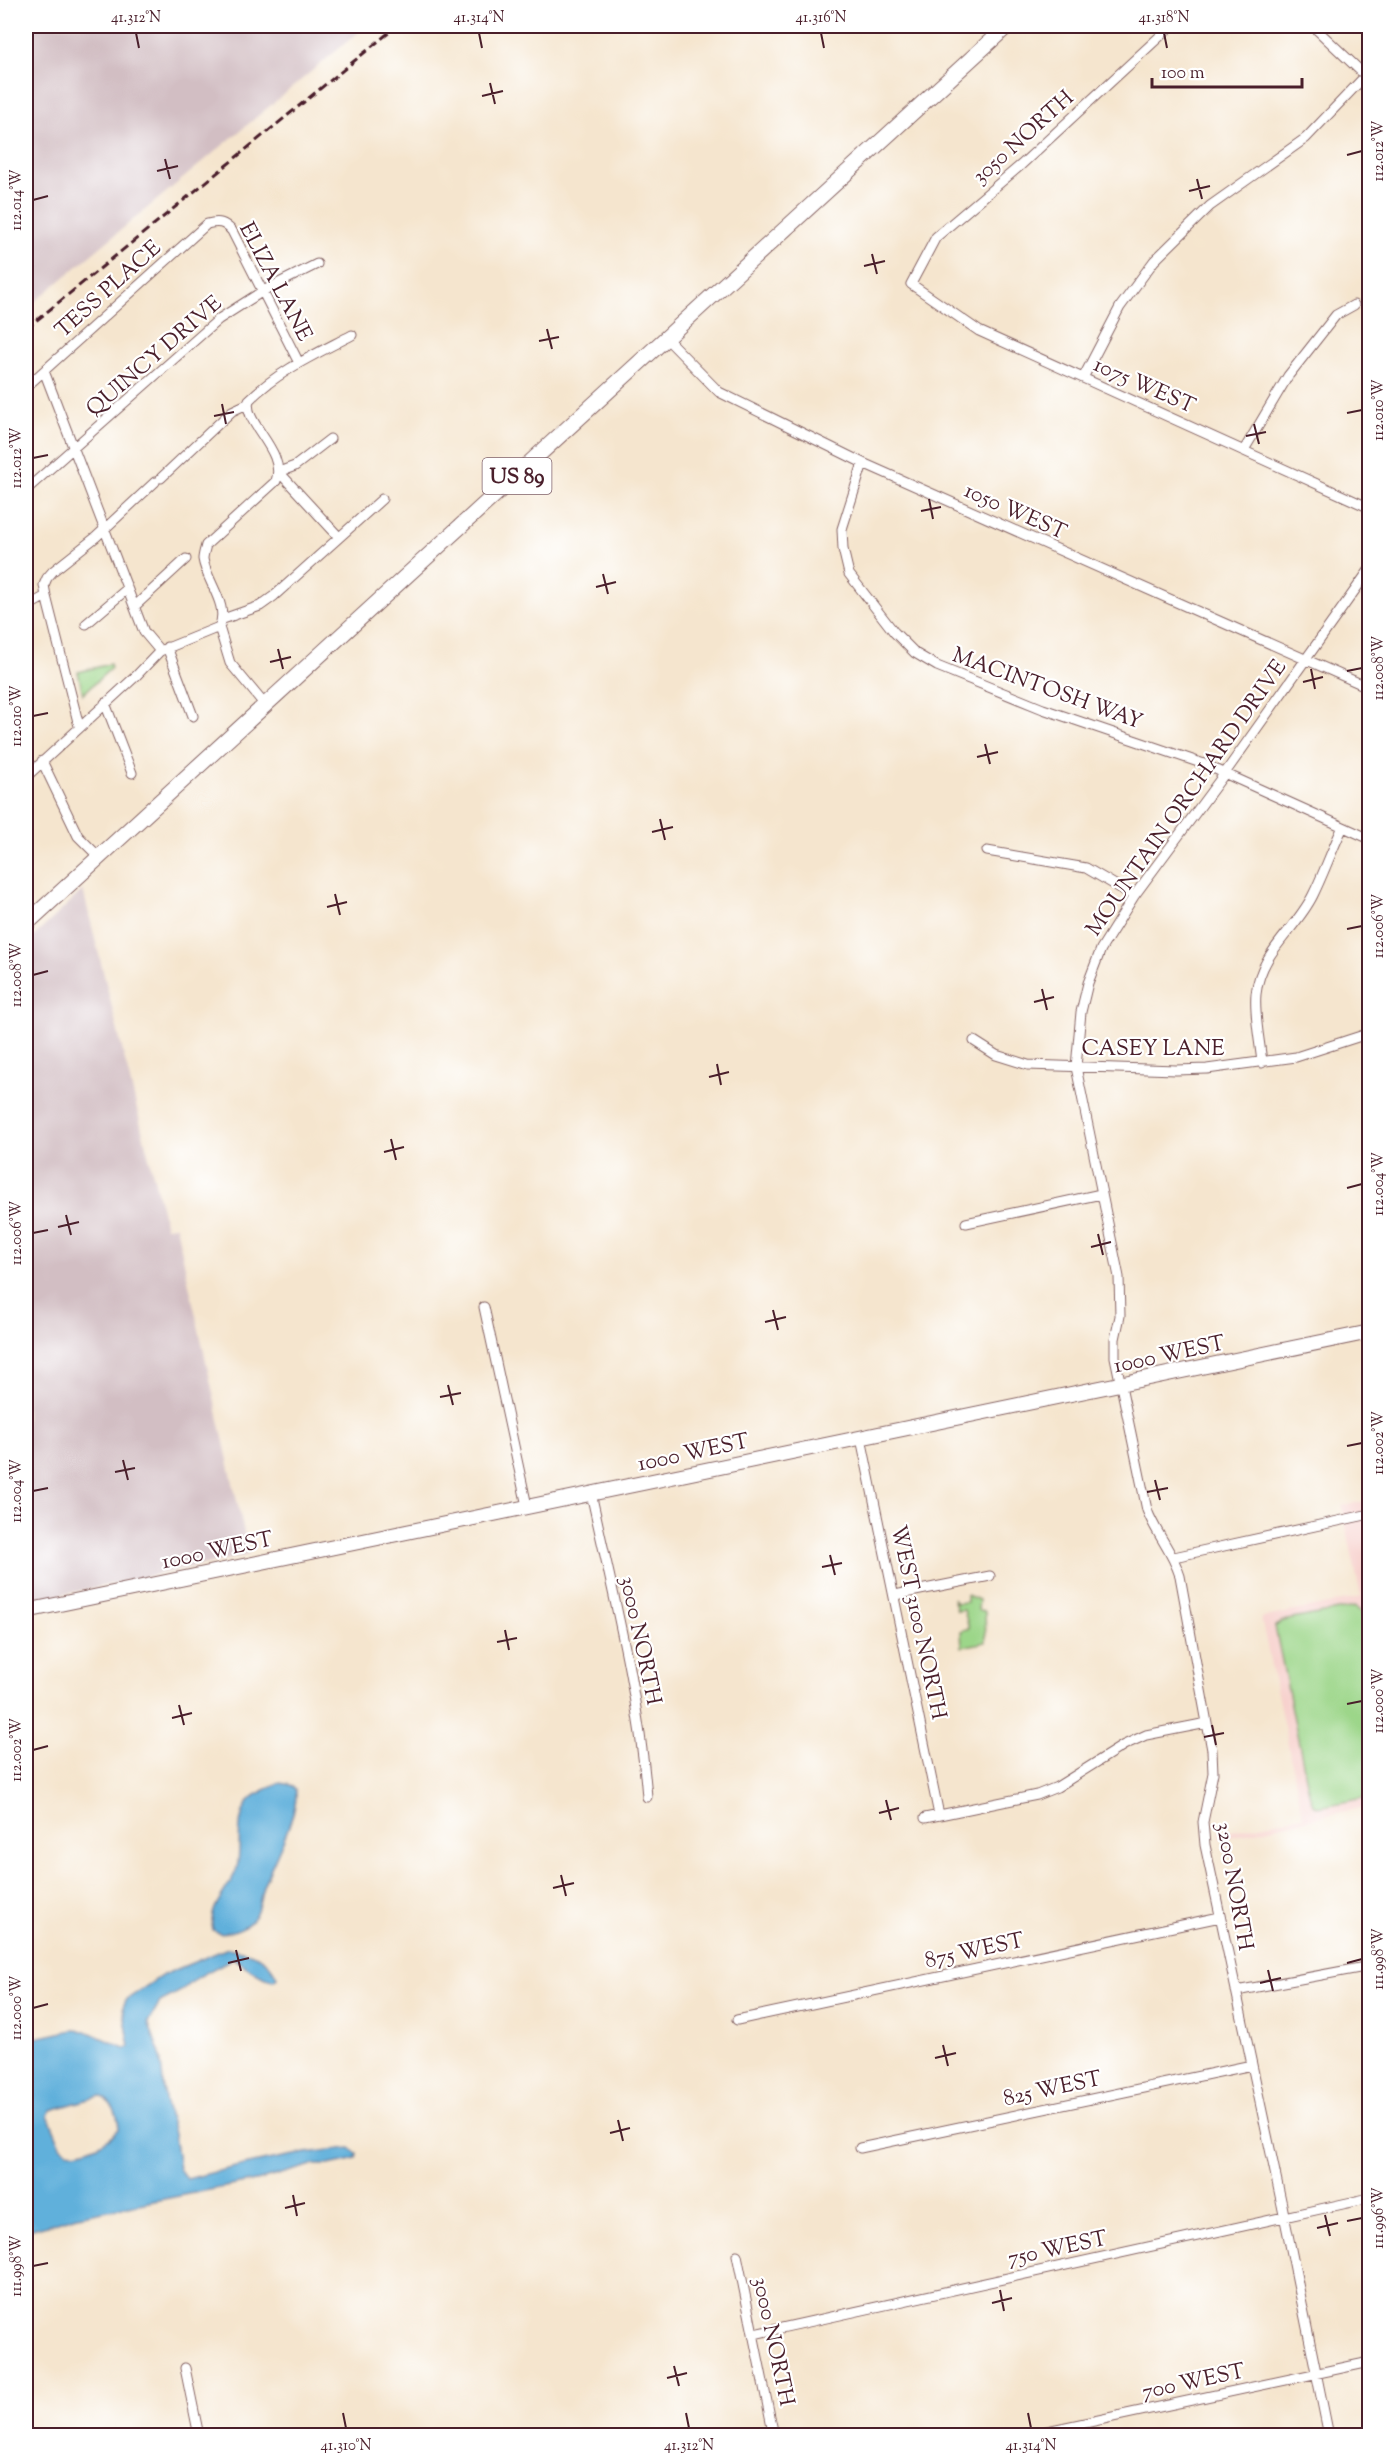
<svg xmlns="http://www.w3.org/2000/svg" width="1395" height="2461" font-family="'Sorts Mill Goudy',serif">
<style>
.built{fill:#f7d0cc}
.industrial{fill:#d2bec3}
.green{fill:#9cd689;stroke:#737a5a;stroke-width:1.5}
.water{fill:#61b0db;stroke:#566883;stroke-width:1.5;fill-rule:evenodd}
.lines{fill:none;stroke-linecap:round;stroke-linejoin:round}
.street-casing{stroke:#866464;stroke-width:11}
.secondary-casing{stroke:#866464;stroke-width:16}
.primary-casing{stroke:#866464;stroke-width:17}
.street{stroke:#fff;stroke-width:9}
.secondary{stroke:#fff;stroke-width:14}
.primary{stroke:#fff;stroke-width:15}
.rail{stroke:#4a1f2b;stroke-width:3;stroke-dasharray:9 4.5;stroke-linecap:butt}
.ticks{fill:none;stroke:#4a1f2b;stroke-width:2}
.labels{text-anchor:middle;stroke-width:4.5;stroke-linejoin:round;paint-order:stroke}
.shield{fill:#fff;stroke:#80626b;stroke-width:1.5}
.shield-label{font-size:21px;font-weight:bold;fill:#4a1f2b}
.street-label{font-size:22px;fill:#4a1f2b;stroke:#fff}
.neatline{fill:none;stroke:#4a1f2b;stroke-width:2}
.ticks-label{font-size:15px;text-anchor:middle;fill:#4a1f2b}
</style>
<rect width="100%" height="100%" fill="#fff"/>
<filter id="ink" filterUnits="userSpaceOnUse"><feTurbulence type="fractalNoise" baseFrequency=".0167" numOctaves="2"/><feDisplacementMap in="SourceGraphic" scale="12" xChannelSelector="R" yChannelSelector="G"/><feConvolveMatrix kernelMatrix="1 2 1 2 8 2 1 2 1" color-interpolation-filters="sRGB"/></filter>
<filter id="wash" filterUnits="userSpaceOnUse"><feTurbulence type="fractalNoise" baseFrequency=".008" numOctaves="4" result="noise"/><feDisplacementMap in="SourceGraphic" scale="24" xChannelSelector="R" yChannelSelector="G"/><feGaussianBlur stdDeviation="1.35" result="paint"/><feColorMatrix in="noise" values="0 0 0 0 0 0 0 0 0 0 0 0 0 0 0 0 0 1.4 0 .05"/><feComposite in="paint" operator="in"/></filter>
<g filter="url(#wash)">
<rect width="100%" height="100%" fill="#f5e5ce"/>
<path class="built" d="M1369,1500V1806L1220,1839L1218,1832L1232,1831L1303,1816L1261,1618L1361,1597L1342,1506Z"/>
<path class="industrial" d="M26,26H366L26,309Z
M83,890L166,1227L176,1226L249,1555L26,1602V944Z"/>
<path class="green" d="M110,664L111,668L83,694L78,672Z
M967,1595L979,1600L978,1610L985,1611L986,1642L962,1647L961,1631L969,1628L964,1610L957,1611L953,1598L956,1603L967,1602Z
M1354,1607L1362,1612L1370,1646L1369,1797L1319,1807L1313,1804L1310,1797L1275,1627L1282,1621Z"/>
<path class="water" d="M279,1783C287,1784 296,1784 296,1794C297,1818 272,1863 263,1886C260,1897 259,1912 251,1921C244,1929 232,1931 222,1934L213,1930C207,1908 228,1891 236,1871C244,1848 232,1819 251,1799C258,1792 270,1788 279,1783Z
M228,1948C250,1953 267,1954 277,1977L274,1980C260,1979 246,1965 233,1958L198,1977L183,1990L160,2002L148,2022L160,2054L165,2100L174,2134L179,2169L187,2179C241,2165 296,2152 351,2148L357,2154L356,2159L329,2165H312L260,2180L78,2216L26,2231V2040L73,2030L86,2031L124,2048L130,2047L123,2007L126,2000L163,1975ZM100,2096C114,2103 118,2114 119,2129C109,2141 83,2155 67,2151L61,2146L48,2115L51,2110Z"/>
</g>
<g filter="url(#ink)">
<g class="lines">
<g class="street-casing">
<path id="street" d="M1171,26L1021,165L936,237L911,284L979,331L1370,508
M1313,26L1370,80
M666,338L719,392L863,463L1370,688
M44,371L144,632L160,651
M1083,378L1120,307L1154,261L1210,206L1306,138L1370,71
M26,387L207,224C219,221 224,222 232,231L299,363
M1244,450L1288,376L1336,315L1354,305
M863,463L842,529L843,549L849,574L894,632L915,653L937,666L1043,709L1204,764L1370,839
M279,472L339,537
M279,472L295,466L330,439
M161,478L232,411L247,404
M26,490L219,319L263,291L317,264
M46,596L79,726
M135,606L186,559
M26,607L46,596L44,585L47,578L53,571L96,537L155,482
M223,619L260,606L274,596L382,499
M86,624L127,589
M167,647L193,716
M105,703L132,773
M265,705L230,663L219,627C230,606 206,581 203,559C203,555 205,549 206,545L276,481C287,451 242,423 249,400C278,371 316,354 352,335
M42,761L78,836L99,857
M26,777L136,676L160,651L219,627
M987,851L1086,868L1134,896
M974,1041L996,1055L1028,1065L1176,1070L1207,1069L1296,1057L1370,1033
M1262,1063C1260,1041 1254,1016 1256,994C1260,952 1296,930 1313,895C1324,873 1332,849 1343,827
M966,1223L1101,1194
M484,1307L527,1506
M861,1438L939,1815
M591,1493C613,1594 639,1694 647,1797
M1174,1557L1370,1514
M895,1595L990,1576
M925,1818L1037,1795L1057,1787L1124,1745L1146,1735L1207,1723
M1368,1882L1370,1890
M1236,1991L1370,1966
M737,2020L1220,1917
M860,2148L1252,2065
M737,2255L774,2436
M754,2334L1370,2198
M185,2368L199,2436
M1024,2436L1370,2362
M1329,2436L1282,2205L1205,1845L1203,1822L1213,1773L1212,1750L1180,1576C1172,1550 1156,1534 1147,1510L1115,1357V1339L1120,1316L1119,1277L1076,1067L1081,1012L1088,983L1101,949L1134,896L1225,773L1370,569"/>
</g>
<g class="secondary-casing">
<path id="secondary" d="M26,1611L1370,1332"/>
</g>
<g class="primary-casing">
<path id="primary" d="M26,924L1007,26"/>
</g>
<use href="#street" class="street"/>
<use href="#secondary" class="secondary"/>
<use href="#primary" class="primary"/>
<path class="rail" d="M26,329L397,26"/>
</g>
</g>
<path class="ticks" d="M136,33L139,48M479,33L482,48M821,33L824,48M1164,33L1167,48M490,83L495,104M482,96L503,91M1347,155L1362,151M165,159L170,179M157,171L178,166M1197,179L1202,199M1189,191L1210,186M33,200L48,196M872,254L877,274M864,266L885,261M547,329L552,349M539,341L559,337M222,404L226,424M1347,413L1362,410M214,416L234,412M1254,424L1259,444M1246,436L1266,432M33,458L48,455M929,499L933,519M921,511L941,507M603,574L608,594M596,587L616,582M278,649L283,669M270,662L291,657M1311,669L1315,689M1347,671L1362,668M1303,682L1323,677M33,716L48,713M985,744L990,764M977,757L998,752M660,819L665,840M652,832L673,827M335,894L340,915M327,907L347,902M1347,929L1362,926M33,975L48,971M1042,989L1047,1010M1034,1002L1054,997M717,1064L721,1085M709,1077L729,1072M391,1139L396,1160M384,1152L404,1147M1347,1188L1362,1184M66,1215L71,1235M58,1227L79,1222M33,1233L48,1230M1098,1234L1103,1255M1091,1247L1111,1242M773,1310L778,1330M765,1322L786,1317M448,1385L453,1405M440,1397L461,1393M1347,1446L1362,1443M123,1460L128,1480M115,1472L135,1468M1155,1480L1160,1500M33,1491L48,1488M1147,1492L1168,1488M830,1555L835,1575M822,1567L842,1563M505,1630L509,1650M497,1642L517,1638M1347,1704L1362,1701M179,1705L184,1725M172,1718L192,1713M1212,1725L1216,1745M1204,1737L1224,1733M33,1750L48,1746M886,1800L891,1820M879,1813L899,1808M561,1875L566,1896M553,1888L574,1883M236,1950L241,1971M228,1963L249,1958M1347,1963L1362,1959M1268,1970L1273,1991M1260,1983L1281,1978M33,2008L48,2004M943,2045L948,2066M935,2058L956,2053M618,2120L623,2141M610,2133L630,2128M293,2195L297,2216M285,2208L305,2203M1325,2215L1330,2236M1347,2221L1362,2218M1317,2228L1338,2223M33,2266L48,2263M1000,2290L1004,2311M992,2303L1012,2298M674,2366L679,2386M667,2378L687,2373M343,2413L346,2428M686,2413L689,2428M1028,2413L1031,2428"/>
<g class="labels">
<rect class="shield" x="482.5" y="458" width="69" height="36" rx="4.5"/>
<g class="shield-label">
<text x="517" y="483">US 89</text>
</g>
<g class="street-label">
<text transform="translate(1022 136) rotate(-42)" y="8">3050 NORTH</text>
<text transform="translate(277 281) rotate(62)" y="8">ELIZA LANE</text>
<text transform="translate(107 288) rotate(-42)" y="8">TESS PLACE</text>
<text transform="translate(153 355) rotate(-41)" y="8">QUINCY DRIVE</text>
<text transform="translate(1145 384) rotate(24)" y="8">1075 WEST</text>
<text transform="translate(1016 510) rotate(24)" y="8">1050 WEST</text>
<text transform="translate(1048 687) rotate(20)" y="8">MACINTOSH WAY</text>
<text transform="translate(1185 797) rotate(-55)" y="8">MOUNTAIN ORCHARD DRIVE</text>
<text x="1153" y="1055">CASEY LANE</text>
<text transform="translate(1169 1353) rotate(-12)" y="8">1000 WEST</text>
<text transform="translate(693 1451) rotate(-12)" y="8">1000 WEST</text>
<text transform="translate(217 1549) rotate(-12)" y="8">1000 WEST</text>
<text transform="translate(920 1622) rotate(78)" y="8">WEST 3100 NORTH</text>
<text transform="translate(642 1640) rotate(78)" y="8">3000 NORTH</text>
<text transform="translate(1236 1886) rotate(80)" y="8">3200 NORTH</text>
<text transform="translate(974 1949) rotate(-12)" y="8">875 WEST</text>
<text transform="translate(1052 2087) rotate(-12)" y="8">825 WEST</text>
<text transform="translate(1057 2247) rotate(-12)" y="8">750 WEST</text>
<text transform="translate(775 2341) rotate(78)" y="8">3000 NORTH</text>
<text transform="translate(1193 2380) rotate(-12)" y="8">700 WEST</text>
</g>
</g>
<rect width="1395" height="2461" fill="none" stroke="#fff" stroke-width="66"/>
<path d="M1152 78v9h150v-9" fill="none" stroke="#4a1f2b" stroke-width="3"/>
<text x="1161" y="78" font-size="18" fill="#4a1f2b" stroke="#ffffff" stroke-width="4.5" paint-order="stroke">100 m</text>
<rect x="33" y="33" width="1329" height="2395" class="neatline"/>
<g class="ticks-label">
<text x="136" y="22">41.312°N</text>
<text x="479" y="22">41.314°N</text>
<text x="821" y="22">41.316°N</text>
<text x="1164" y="22">41.318°N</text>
<text transform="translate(1378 151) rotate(-90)" y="5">112.012°W</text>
<text transform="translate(16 200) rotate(-90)" y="5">112.014°W</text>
<text transform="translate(1378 410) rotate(-90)" y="5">112.010°W</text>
<text transform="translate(16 458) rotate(-90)" y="5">112.012°W</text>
<text transform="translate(1378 668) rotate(-90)" y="5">112.008°W</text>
<text transform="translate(16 716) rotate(-90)" y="5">112.010°W</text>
<text transform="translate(1378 926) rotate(-90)" y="5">112.006°W</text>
<text transform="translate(16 975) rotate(-90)" y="5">112.008°W</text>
<text transform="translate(1378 1184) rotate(-90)" y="5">112.004°W</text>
<text transform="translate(16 1233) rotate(-90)" y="5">112.006°W</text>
<text transform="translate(1378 1443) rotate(-90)" y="5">112.002°W</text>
<text transform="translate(16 1491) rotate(-90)" y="5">112.004°W</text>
<text transform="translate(1378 1701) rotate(-90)" y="5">112.000°W</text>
<text transform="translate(16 1750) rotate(-90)" y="5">112.002°W</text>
<text transform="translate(1378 1959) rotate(-90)" y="5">111.998°W</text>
<text transform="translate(16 2008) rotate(-90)" y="5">112.000°W</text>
<text transform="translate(1378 2218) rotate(-90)" y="5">111.996°W</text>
<text transform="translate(16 2266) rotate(-90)" y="5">111.998°W</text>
<text x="346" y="2450">41.310°N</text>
<text x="689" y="2450">41.312°N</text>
<text x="1031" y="2450">41.314°N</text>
</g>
</svg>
